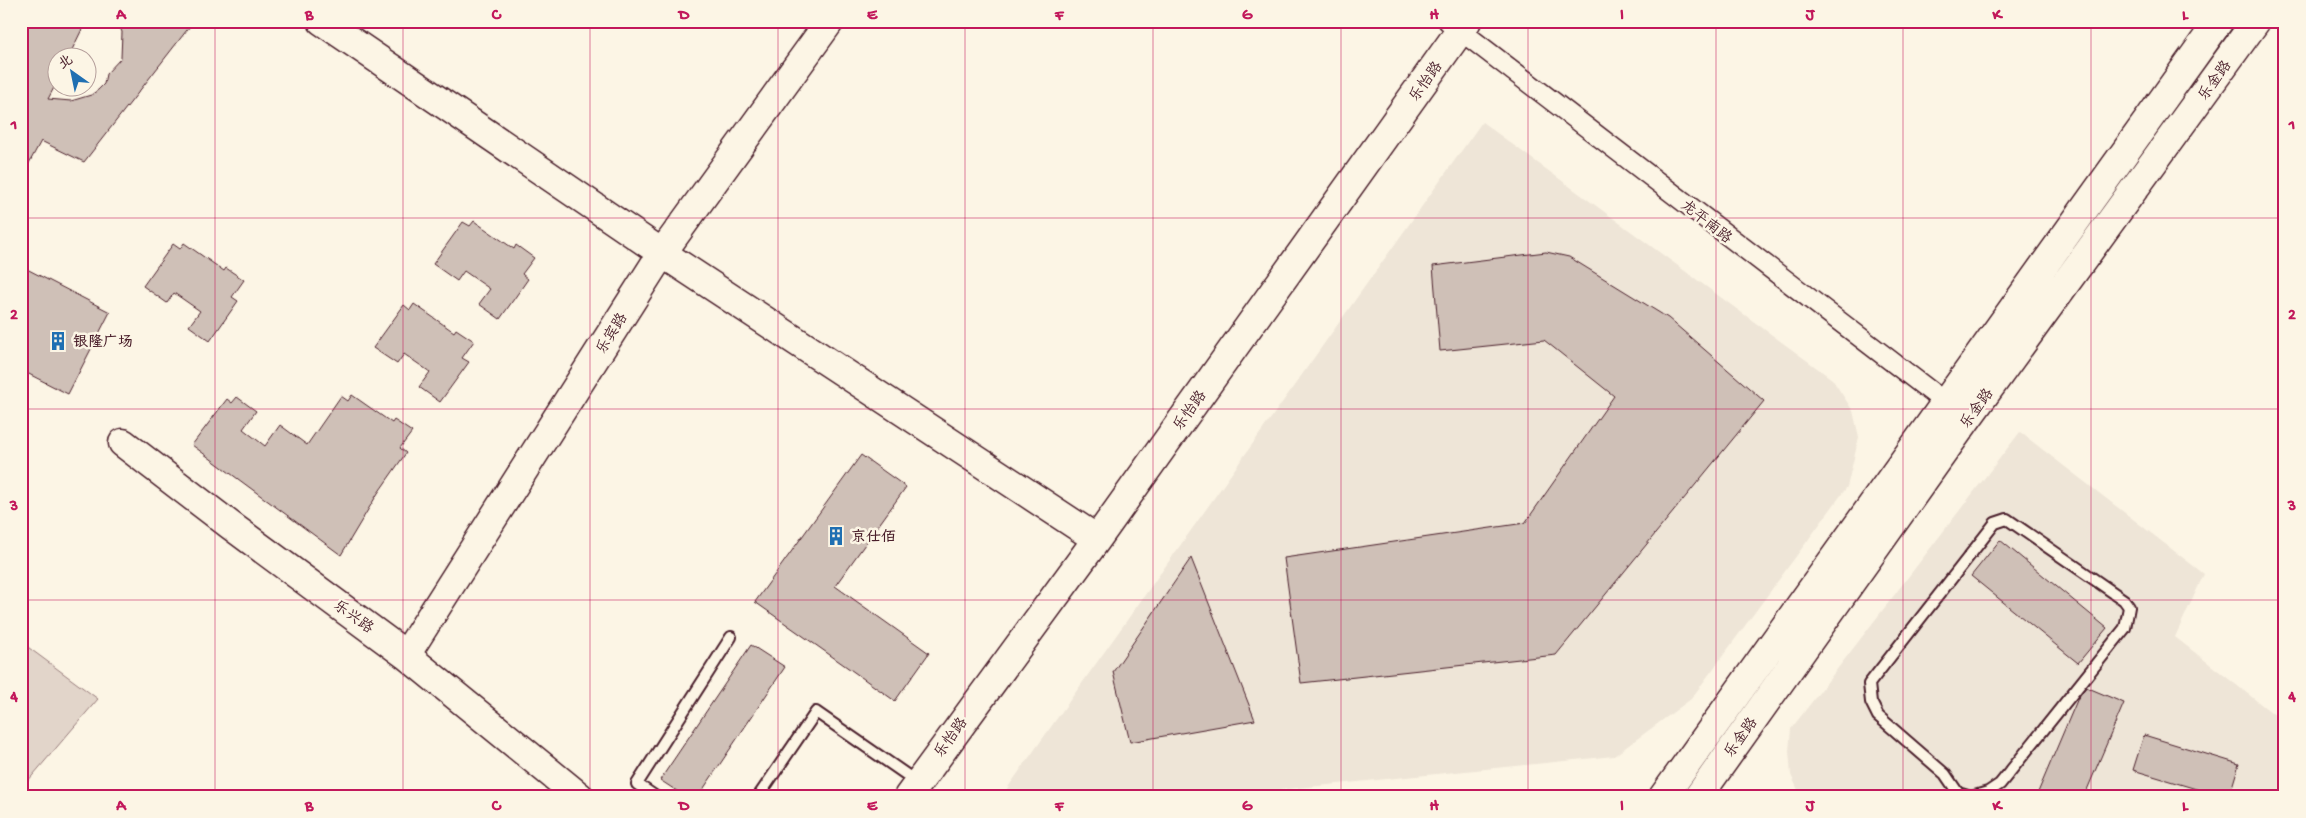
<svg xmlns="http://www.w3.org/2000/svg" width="2306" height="818" font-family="'Gochi Hand','LXGW WenKai TC',sans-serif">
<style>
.built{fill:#eee5d7}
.green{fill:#e2d5ca;stroke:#967a7a}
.building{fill:#cfc0b7;stroke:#4a1f2b}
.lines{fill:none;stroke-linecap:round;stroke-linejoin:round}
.lane-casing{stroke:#4a1f2b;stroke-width:14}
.street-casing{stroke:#4a1f2b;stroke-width:22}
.secondary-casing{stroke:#4a1f2b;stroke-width:31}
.lane{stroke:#fcf5e5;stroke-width:10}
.street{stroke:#fcf5e5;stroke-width:19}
.secondary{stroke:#fcf5e5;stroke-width:28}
.grid{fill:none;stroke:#c2185b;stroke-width:1;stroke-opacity:0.55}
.labels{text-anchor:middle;stroke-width:5;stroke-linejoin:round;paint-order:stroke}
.street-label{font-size:15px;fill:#4a1f2b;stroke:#fcf5e5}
.poi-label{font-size:15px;font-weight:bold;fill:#4a1f2b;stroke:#fcf5e5;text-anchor:start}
.neatline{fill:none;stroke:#c2185b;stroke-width:2}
.grid-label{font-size:16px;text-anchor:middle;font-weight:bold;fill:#c2185b}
</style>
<rect width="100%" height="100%" fill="#fcf5e5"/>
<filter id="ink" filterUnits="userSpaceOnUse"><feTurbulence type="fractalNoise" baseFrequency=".02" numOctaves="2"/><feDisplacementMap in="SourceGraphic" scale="10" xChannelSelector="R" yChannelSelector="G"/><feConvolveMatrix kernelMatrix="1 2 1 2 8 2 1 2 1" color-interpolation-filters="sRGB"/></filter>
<g filter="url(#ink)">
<path class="built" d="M1482,122L1832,379L1853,411L1859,437L1847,487L1691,699L1614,756L1209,797H1001Z
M2020,432L2204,574L2175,637L2285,723V797H1805L1798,790L1791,775L1789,751L1791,729Z"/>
<path class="green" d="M21,642L98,699L21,789Z"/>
<path class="building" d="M21,21H86L68,58H58V80L48,99L71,101L91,95L98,90L104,84L106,74L121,58L122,32L117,21H194L84,162L41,141L21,178Z
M474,221L514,249L516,245L534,258L522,274L528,279L500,319L479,304L490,289L464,271L457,281L433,264L463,222L470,226Z
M184,243L224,271L226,268L244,280L232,297L238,301L210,341L189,326L200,311L174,293L167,303L143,286L173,244L180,249Z
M1546,252L1569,257L1668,318L1764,401L1556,655L1301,683L1284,558L1525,523L1614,396L1544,340L1440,351L1433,266Z
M21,266L110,312L68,394L21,370Z
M414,304L454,332L456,329L474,341L462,358L469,362L440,402L419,387L430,372L404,354L397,364L373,348L404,305L410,310Z
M352,395L392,423L394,420L412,432L400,448L406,453L378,493L341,555L192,445L227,399L232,403L237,397L256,411L243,429L265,446L280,425L307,445L341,396L348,401Z
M861,455L906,487L835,586L929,653L895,701L755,602Z
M2000,540L2107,628L2078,663L1971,576Z
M1191,558L1255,720L1130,742L1113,672Z
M751,645L785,667L698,797H686L660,780Z
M2086,687L2124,703L2084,797H2036L2078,698Z
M2144,735L2239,764L2229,797H2223L2133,770Z"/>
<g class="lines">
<g class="lane-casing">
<path id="lane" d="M2007,519L2124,600L2129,607L2125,628L2000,784L1988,792L1971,797L1958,793L1945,774L1878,716L1871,702L1869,684L1995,523Z
M656,797L637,784L731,637
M758,797L816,712L917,782"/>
</g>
<g class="street-casing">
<path id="street" d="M1448,21L1955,410"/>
</g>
<g class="secondary-casing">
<path id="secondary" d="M322,21L662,253L1097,539
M123,443L230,525L406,655L580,797
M406,655L662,253L830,21
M908,797L1097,539L1467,21
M1663,797L2219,21
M1698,797L1967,419L2256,21"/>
</g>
<use href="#lane" class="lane"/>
<use href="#street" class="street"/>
<use href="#secondary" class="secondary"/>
</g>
</g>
<path class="grid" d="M215,21V797M403,21V797M590,21V797M778,21V797M965,21V797M1153,21V797M1341,21V797M1528,21V797M1716,21V797M1903,21V797M2091,21V797M21,218H2285M21,409H2285M21,600H2285"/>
<defs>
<g id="building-bare" transform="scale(1.5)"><path d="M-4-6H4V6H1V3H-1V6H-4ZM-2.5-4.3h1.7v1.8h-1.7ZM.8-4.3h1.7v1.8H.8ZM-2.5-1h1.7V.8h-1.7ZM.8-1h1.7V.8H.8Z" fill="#1f6fb2" stroke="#fcf5e5" stroke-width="2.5" paint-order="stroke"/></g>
</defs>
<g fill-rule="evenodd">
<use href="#building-bare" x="58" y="341"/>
<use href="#building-bare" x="836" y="536"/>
</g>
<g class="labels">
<g class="street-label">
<text transform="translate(2214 80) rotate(-54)" y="5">乐金路</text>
<text transform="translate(1425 81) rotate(-54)" y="5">乐怡路</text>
<text transform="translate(1707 221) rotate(38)" y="5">龙平南路</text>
<text transform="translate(611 333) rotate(-58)" y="5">乐宾路</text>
<text transform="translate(1976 408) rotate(-54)" y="5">乐金路</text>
<text transform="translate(1189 410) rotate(-54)" y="5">乐怡路</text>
<text transform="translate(354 616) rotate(36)" y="5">乐兴路</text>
<text transform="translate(950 737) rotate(-54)" y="5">乐怡路</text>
<text transform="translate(1740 737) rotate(-54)" y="5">乐金路</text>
</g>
<g class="poi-label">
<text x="73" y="346">银隆广场</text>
<text x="851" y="541">京仕佰</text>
</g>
</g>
<rect width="2306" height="818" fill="none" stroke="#fcf5e5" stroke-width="55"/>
<g transform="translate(72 72) rotate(327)"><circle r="24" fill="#fcf5e5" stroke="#b59f9b"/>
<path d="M0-4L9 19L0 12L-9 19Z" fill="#1f6fb2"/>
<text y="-8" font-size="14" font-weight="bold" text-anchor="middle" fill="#4a1f2b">北</text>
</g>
<rect x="28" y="28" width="2250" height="762" class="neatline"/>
<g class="grid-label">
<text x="121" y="19">A</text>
<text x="309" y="19">B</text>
<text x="496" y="19">C</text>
<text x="684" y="19">D</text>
<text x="872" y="19">E</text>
<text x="1059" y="19">F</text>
<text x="1247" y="19">G</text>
<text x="1434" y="19">H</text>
<text x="1622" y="19">I</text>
<text x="1810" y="19">J</text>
<text x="1997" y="19">K</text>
<text x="2185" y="19">L</text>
<text x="14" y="129">1</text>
<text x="2292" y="129">1</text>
<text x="14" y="319">2</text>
<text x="2292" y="319">2</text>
<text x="14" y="510">3</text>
<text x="2292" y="510">3</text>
<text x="14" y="701">4</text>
<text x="2292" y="701">4</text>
<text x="121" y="810">A</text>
<text x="309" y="810">B</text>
<text x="496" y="810">C</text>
<text x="684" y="810">D</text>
<text x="872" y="810">E</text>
<text x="1059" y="810">F</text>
<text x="1247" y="810">G</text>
<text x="1434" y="810">H</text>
<text x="1622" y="810">I</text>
<text x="1810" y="810">J</text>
<text x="1997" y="810">K</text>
<text x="2185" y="810">L</text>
</g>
</svg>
